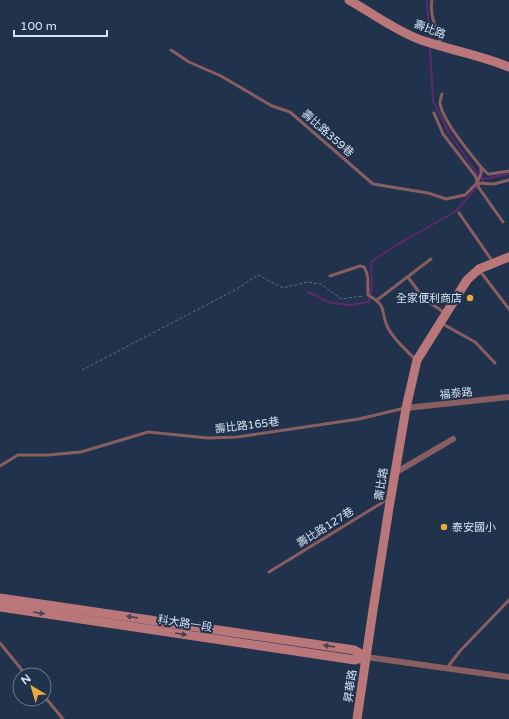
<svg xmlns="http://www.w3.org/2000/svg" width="509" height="719" font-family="'Varela Round','Noto Sans TC',sans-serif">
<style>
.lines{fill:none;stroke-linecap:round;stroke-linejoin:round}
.stream{stroke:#5e2a6e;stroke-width:2}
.path{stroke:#5e6e84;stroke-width:1;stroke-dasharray:3 2;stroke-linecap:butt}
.lane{stroke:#885e60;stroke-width:3}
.street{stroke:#885e60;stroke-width:6}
.secondary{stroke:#b97779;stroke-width:9}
.oneway{fill:#464357}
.poi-dot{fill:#eaaa39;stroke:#20324c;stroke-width:1.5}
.labels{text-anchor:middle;stroke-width:4;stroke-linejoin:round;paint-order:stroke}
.street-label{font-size:11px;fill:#d7e3f3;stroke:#20324c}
.poi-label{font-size:11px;fill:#d7e3f3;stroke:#20324c;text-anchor:end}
</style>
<rect width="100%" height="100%" fill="#20324c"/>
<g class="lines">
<path class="stream" d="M428,0L427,3L430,39
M430,46L433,101L449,133L479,176L484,179
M484,179L509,174
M308,292L331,303L350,305L369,302L372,283L371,262L395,246L456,211L484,179"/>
<path class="path" d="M82,370L235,290L258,275L283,288L307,282L321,284L341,299L364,296"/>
<path class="lane" d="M432,0C429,14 437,31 441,44
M171,50L189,62L221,76L272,106L290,112L373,184L428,193L446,199L465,195L477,183L481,174V167C470,153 442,120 440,103C440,100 441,97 442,94
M434,113L443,134L476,177L477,183L494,184L509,180
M481,167L488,174H490L509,171
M477,183L479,188L503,222
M459,213L493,262
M480,271L509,309
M330,276L360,266L364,267C370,277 367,283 368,295C390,308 379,311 388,328C394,340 406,350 415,359
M408,277L424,299L445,313
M377,300L431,259
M441,323L475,342L495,363
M0,466L18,455H48L81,452L148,432L208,438L237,437L359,419L405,408
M269,572L388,499
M0,643L26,675
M447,668L460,651L509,600
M44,696L63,719"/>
<path class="street" d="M406,408L509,397
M395,473L453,439
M366,657L509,677"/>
<path class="secondary" d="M349,0C372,13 396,31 421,40C450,50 480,55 509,67
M0,598L354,650L366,657
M0,607L355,660L366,657
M357,719L373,610L389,508L406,408L417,360L467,280L479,269L509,257"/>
</g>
<defs><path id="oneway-solid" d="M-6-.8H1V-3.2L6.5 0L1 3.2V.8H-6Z"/></defs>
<g class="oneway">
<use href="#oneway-solid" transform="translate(39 613) rotate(9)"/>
<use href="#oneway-solid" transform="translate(132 617) rotate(-172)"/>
<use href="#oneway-solid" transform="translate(181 634) rotate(9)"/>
<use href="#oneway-solid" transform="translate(329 646) rotate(-172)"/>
</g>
<g class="poi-dot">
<circle cx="470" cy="298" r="4"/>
<circle cx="444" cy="527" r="4"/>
</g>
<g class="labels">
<g class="street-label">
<text transform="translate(430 29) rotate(20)" y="4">壽比路</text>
<text transform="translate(328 133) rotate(41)" y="4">壽比路359巷</text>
<text transform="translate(456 393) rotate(-6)" y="4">福泰路</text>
<text transform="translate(247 425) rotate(-7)" y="4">壽比路165巷</text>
<text transform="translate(381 484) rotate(-81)" y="4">壽比路</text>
<text transform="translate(325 527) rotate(-32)" y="4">壽比路127巷</text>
<text transform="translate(185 623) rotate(9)" y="4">科大路一段</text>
<text transform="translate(350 686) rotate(-82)" y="4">昇華路</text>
</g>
<g class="poi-label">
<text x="462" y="302">全家便利商店</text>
<text x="452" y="531" text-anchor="start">泰安國小</text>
</g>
</g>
<g transform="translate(32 687) rotate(322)"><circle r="19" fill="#20324c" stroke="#69798f"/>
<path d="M0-3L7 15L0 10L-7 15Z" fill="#eaaa39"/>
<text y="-6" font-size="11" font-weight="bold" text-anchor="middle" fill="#d7e3f3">N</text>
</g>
<path d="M14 30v6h93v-6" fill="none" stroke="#d7e3f3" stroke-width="2"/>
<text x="20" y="30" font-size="12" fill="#d7e3f3" stroke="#20324c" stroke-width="3" paint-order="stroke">100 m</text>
</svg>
